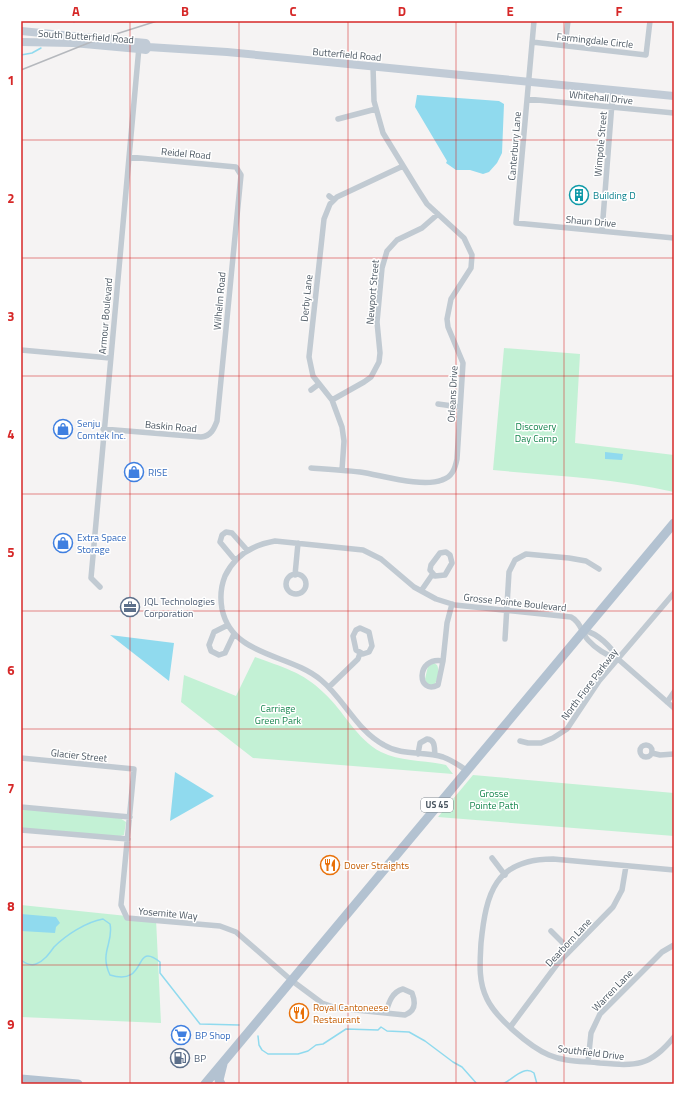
<svg xmlns="http://www.w3.org/2000/svg" width="695" height="1105" font-family="'Titillium Web',sans-serif">
<style>
.green{fill:#c3f1d5}
.water{fill:#90daee}
.lines{fill:none;stroke-linecap:round;stroke-linejoin:round}
.stream{stroke:#90daee;stroke-width:1.5}
.street{stroke:#c1cad2;stroke-width:5.5}
.secondary{stroke:#c1cbd6;stroke-width:8}
.primary{stroke:#b3c2d1;stroke-width:9}
.rail{stroke:#b5b8bd;stroke-width:1.5}
.grid{fill:none;stroke:#d62828;stroke-width:1;stroke-opacity:0.55}
.labels{text-anchor:middle;stroke-width:3;stroke-linejoin:round;paint-order:stroke}
.shield{fill:#fff;stroke:#808990;stroke-width:1}
.shield-label{font-size:9px;font-weight:bold;fill:#4a5661}
.street-label{font-size:10px;fill:#4a5661;stroke:#fff}
.culture-label{font-size:10px;fill:#0d838f;stroke:#fff;text-anchor:start}
.shop-label{font-size:10px;fill:#366cbe;stroke:#fff;text-anchor:start}
.park-label{font-size:10px;fill:#17864f;stroke:#fff}
.service-label{font-size:10px;fill:#4e5e75;stroke:#fff;text-anchor:start}
.food-label{font-size:10px;fill:#c56008;stroke:#fff;text-anchor:start}
.neatline{fill:none;stroke:#d62828;stroke-width:1.5}
.grid-label{font-size:13px;text-anchor:middle;font-weight:bold;fill:#d62828}
</style>
<rect width="100%" height="100%" fill="#f5f3f3"/>
<path class="green" d="M504,348L580,354L575,443L674,455V492C615,478 553,476 493,470Z
M255,657C282,667 303,672 324,693C344,711 356,739 381,752C401,762 425,760 446,765L453,774L253,758L181,702L184,675L236,696Z
M434,663L437,665C440,671 438,681 433,686L427,684L425,679L428,666Z
M473,775L674,793V836L438,817Z
M21,809L120,818L126,822L124,835L117,837L21,828Z
M21,905L156,919L161,1023L21,1017Z"/>
<path class="water" d="M417,95L499,101L504,104L502,153L497,163L489,172L483,174L470,170H456L446,163L447,161L415,107Z
M605,452L623,454L622,460L605,459Z
M110,635L174,643L169,681Z
M175,772L214,796L170,821Z
M21,914L56,917L60,923L56,927L55,933L21,931Z"/>
<g class="lines">
<path class="stream" d="M74,22V21
M21,55L32,53L41,48
M21,960C25,963 31,966 36,964C44,961 49,954 54,947C66,935 86,922 103,919L110,924C114,943 99,952 110,975C149,987 132,940 160,962V973L200,1024L239,1025
M258,1036L259,1045L262,1050L268,1054H298L308,1051L316,1045L323,1044L346,1029L378,1030L381,1027L387,1031L409,1032L425,1041L453,1062L462,1067L477,1084
M503,1084C513,1079 524,1065 534,1073L537,1084"/>
<path class="street" d="M534,21L516,223L674,238
M532,42L646,55L650,21
M565,46L568,21
M527,99L674,113
M338,119L376,109
M329,196L334,200
M602,231L613,90
M21,350L110,358
M311,390L319,384
M332,400L364,382L371,377L379,362L380,353L377,322L382,268L387,251L397,240L422,228L438,214
M438,404L460,407
M103,429L201,437C211,436 214,429 217,421L241,175L236,167L129,157
M311,468C327,469 344,470 360,472C381,475 422,488 442,480C452,477 455,469 457,459L463,363L448,327L447,319L451,299L471,268L472,255L464,238L427,204L418,190L383,133L374,101L373,66
M342,470L344,441L342,427L332,400L313,376L309,357L324,219L330,204L337,197L403,166
M446,552L450,555L452,563L445,575L435,576L430,570L431,565L440,553Z
M235,560L220,542L222,535L226,532L232,533L247,550
M286 584a10 10 0 1 1 20 0a10 10 0 1 1-20 0Z
M295,575L298,543
M100,587L91,578L139,47
M421,591L432,575
M228,625L214,632L209,645L211,651L219,655L225,653L234,634
M360,628L369,632L372,646L369,652L363,654L356,650L353,636L356,630Z
M584,630C598,634 611,646 618,659L674,708
M505,639L509,572L515,560L526,554L569,558L586,561L599,569
M443,661L438,685C417,696 415,656 443,661L447,623L452,604
M329,687L358,659L360,653
M667,702L674,692
M520,741L528,743H541L553,738L567,729L599,681L674,593
M640 751a6 6 0 1 1 12 0a6 6 0 1 1-12 0Z
M652,753L660,755L674,754
M418,754L420,743L427,739C436,740 434,748 435,755
M21,758L134,769L121,905L127,918L220,926L236,932L291,980L322,1003L336,1008L405,1015C415,1011 416,1003 412,993L403,989C392,992 389,1002 386,1012
M466,770C459,765 451,760 443,757C423,751 402,756 384,745C357,731 344,699 321,680C289,653 232,657 222,609C220,598 221,586 225,576C235,555 252,545 275,541L363,550L381,559L414,587L436,599L455,605L571,617C581,622 581,632 588,640C595,648 607,656 618,659
M21,807L130,817
M21,830L128,839
M492,858L505,875
M674,870L553,859C495,859 486,893 481,943C480,962 478,981 487,999C496,1018 530,1047 549,1055C565,1062 583,1061 600,1063C636,1066 650,1067 674,1037
M551,931L570,950
M511,1026L558,963L613,907L622,890L626,866
M588,1062L591,1033L600,1014L662,952L674,945"/>
<path class="secondary" d="M21,31L146,43L148,47
M21,42L73,43L139,49L146,50L148,47L227,52L674,96"/>
<path class="primary" d="M21,1079L78,1084
M205,1084L674,523
M221,1084L219,1080L223,1064"/>
<path class="rail" d="M21,70L91,42L157,21"/>
</g>
<path class="grid" d="M130,21V1084M239,21V1084M348,21V1084M456,21V1084M564,21V1084M21,140H674M21,258H674M21,376H674M21,494H674M21,611H674M21,729H674M21,847H674M21,965H674"/>
<defs>
<g id="building-ring" transform="scale(1)"><circle r="9.5" fill="#fff" stroke="#0f9aa8" stroke-width="1.5"/><path d="M-4-6H4V6H1V3H-1V6H-4ZM-2.5-4.3h1.7v1.8h-1.7ZM.8-4.3h1.7v1.8H.8ZM-2.5-1h1.7V.8h-1.7ZM.8-1h1.7V.8H.8Z" fill="#0f9aa8"/></g>
<g id="shop-ring" transform="scale(1)"><circle r="9.5" fill="#fff" stroke="#3f7fe0" stroke-width="1.5"/><path d="M-5-2.5h2.3a2.7 3.5 0 0 1 5.4 0H5L5.5 6h-11ZM-1.5-2.5h3a1.5 2.3 0 0 0-3 0Z" fill="#3f7fe0"/></g>
<g id="office-ring" transform="scale(1)"><circle r="9.5" fill="#fff" stroke="#5c6f8a" stroke-width="1.5"/><path d="M-6-3h4V-5.5h4V-3h4V5H-6ZM-1-4.5V-3h2v-1.5ZM-6 0V1H6V0Z" fill="#5c6f8a"/></g>
<g id="restaurant-ring" transform="scale(1)"><circle r="9.5" fill="#fff" stroke="#e8710a" stroke-width="1.5"/><path d="M-5-6h1v4h1v-4h1v4h1v-4h1v5L-1.5 .5V6h-2V.5L-5-1ZM5-6V6H3V1.5H1.5Q1.5-4 5-6Z" fill="#e8710a"/></g>
<g id="supermarket-ring" transform="scale(1)"><circle r="9.5" fill="#fff" stroke="#3f7fe0" stroke-width="1.5"/><path d="M-6-5.5h2.5l.6 2H6L4.5 2H-2.5L-4.4-4H-6ZM-1.5 3.2a1.3 1.3 0 1 0 .1 0ZM3 3.2a1.3 1.3 0 1 0 .1 0Z" fill="#3f7fe0"/></g>
<g id="fuel-ring" transform="scale(1)"><circle r="9.5" fill="#fff" stroke="#5c6f8a" stroke-width="1.5"/><path d="M-5.5-6h7V0h2V4h1.3V-2.5L3-4.5l.8-.8L6-3V5H2.5V1h-1V6h-7ZM-4.2-4.7v3.2H.2V-4.7Z" fill="#5c6f8a"/></g>
</defs>
<g fill-rule="evenodd">
<use href="#building-ring" x="579" y="195"/>
<use href="#shop-ring" x="63" y="429"/>
<use href="#shop-ring" x="134" y="472"/>
<use href="#shop-ring" x="63" y="543"/>
<use href="#office-ring" x="130" y="607"/>
<use href="#restaurant-ring" x="330" y="865"/>
<use href="#restaurant-ring" x="299" y="1013"/>
<use href="#supermarket-ring" x="181" y="1035"/>
<use href="#fuel-ring" x="180" y="1058"/>
</g>
<g class="labels">
<rect class="shield" x="421" y="798" width="32" height="14" rx="3"/>
<g class="shield-label">
<text x="437" y="808">US 45</text>
</g>
<g class="street-label">
<text transform="translate(86 36) rotate(4)" y="4">South Butterfield Road</text>
<text transform="translate(595 40) rotate(6)" y="4">Farmingdale Circle</text>
<text transform="translate(347 54) rotate(5)" y="4">Butterfield Road</text>
<text transform="translate(601 97) rotate(6)" y="4">Whitehall Drive</text>
<text transform="translate(600 144) rotate(-85)" y="4">Wimpole Street</text>
<text transform="translate(514 146) rotate(-85)" y="4">Canterbury Lane</text>
<text transform="translate(186 153) rotate(5)" y="4">Reidel Road</text>
<text transform="translate(591 221) rotate(5)" y="4">Shaun Drive</text>
<text transform="translate(372 292) rotate(-85)" y="4">Newport Street</text>
<text transform="translate(306 298) rotate(-84)" y="4">Derby Lane</text>
<text transform="translate(219 301) rotate(-85)" y="4">Wilhelm Road</text>
<text transform="translate(105 316) rotate(-85)" y="4">Armour Boulevard</text>
<text transform="translate(452 394) rotate(-87)" y="4">Orleans Drive</text>
<text transform="translate(171 426) rotate(5)" y="4">Baskin Road</text>
<text transform="translate(515 602) rotate(6)" y="4">Grosse Pointe Boulevard</text>
<text transform="translate(589 684) rotate(-53)" y="4">North Fiore Parkway</text>
<text transform="translate(79 755) rotate(6)" y="4">Glacier Street</text>
<text transform="translate(168 913) rotate(5)" y="4">Yosemite Way</text>
<text transform="translate(568 942) rotate(-47)" y="4">Dearborn Lane</text>
<text transform="translate(612 990) rotate(-46)" y="4">Warren Lane</text>
<text transform="translate(591 1052) rotate(7)" y="4">Southfield Drive</text>
</g>
<g class="culture-label">
<text x="593" y="199">Building D</text>
</g>
<g class="shop-label">
<text x="77" y="427">Senju<tspan x="77" dy="12">Comtek Inc.</tspan></text>
<text x="148" y="476">RISE</text>
<text x="77" y="541">Extra Space<tspan x="77" dy="12">Storage</tspan></text>
<text x="195" y="1039">BP Shop</text>
</g>
<g class="park-label">
<text x="536" y="430">Discovery<tspan x="536" dy="12">Day Camp</tspan></text>
<text x="278" y="712">Carriage<tspan x="278" dy="12">Green Park</tspan></text>
<text x="494" y="797">Grosse<tspan x="494" dy="12">Pointe Path</tspan></text>
</g>
<g class="service-label">
<text x="144" y="605">JQL Technologies<tspan x="144" dy="12">Corporation</tspan></text>
<text x="194" y="1062">BP</text>
</g>
<g class="food-label">
<text x="344" y="869">Dover Straights</text>
<text x="313" y="1011">Royal Cantoneese<tspan x="313" dy="12">Restaurant</tspan></text>
</g>
</g>
<rect width="695" height="1105" fill="none" stroke="#ffffff" stroke-width="44"/>
<rect x="22" y="22" width="651" height="1061" class="neatline"/>
<g class="grid-label">
<text x="76" y="16">A</text>
<text x="185" y="16">B</text>
<text x="293" y="16">C</text>
<text x="402" y="16">D</text>
<text x="510" y="16">E</text>
<text x="619" y="16">F</text>
<text x="11" y="85">1</text>
<text x="11" y="203">2</text>
<text x="11" y="321">3</text>
<text x="11" y="439">4</text>
<text x="11" y="557">5</text>
<text x="11" y="675">6</text>
<text x="11" y="793">7</text>
<text x="11" y="911">8</text>
<text x="11" y="1029">9</text>
</g>
</svg>
